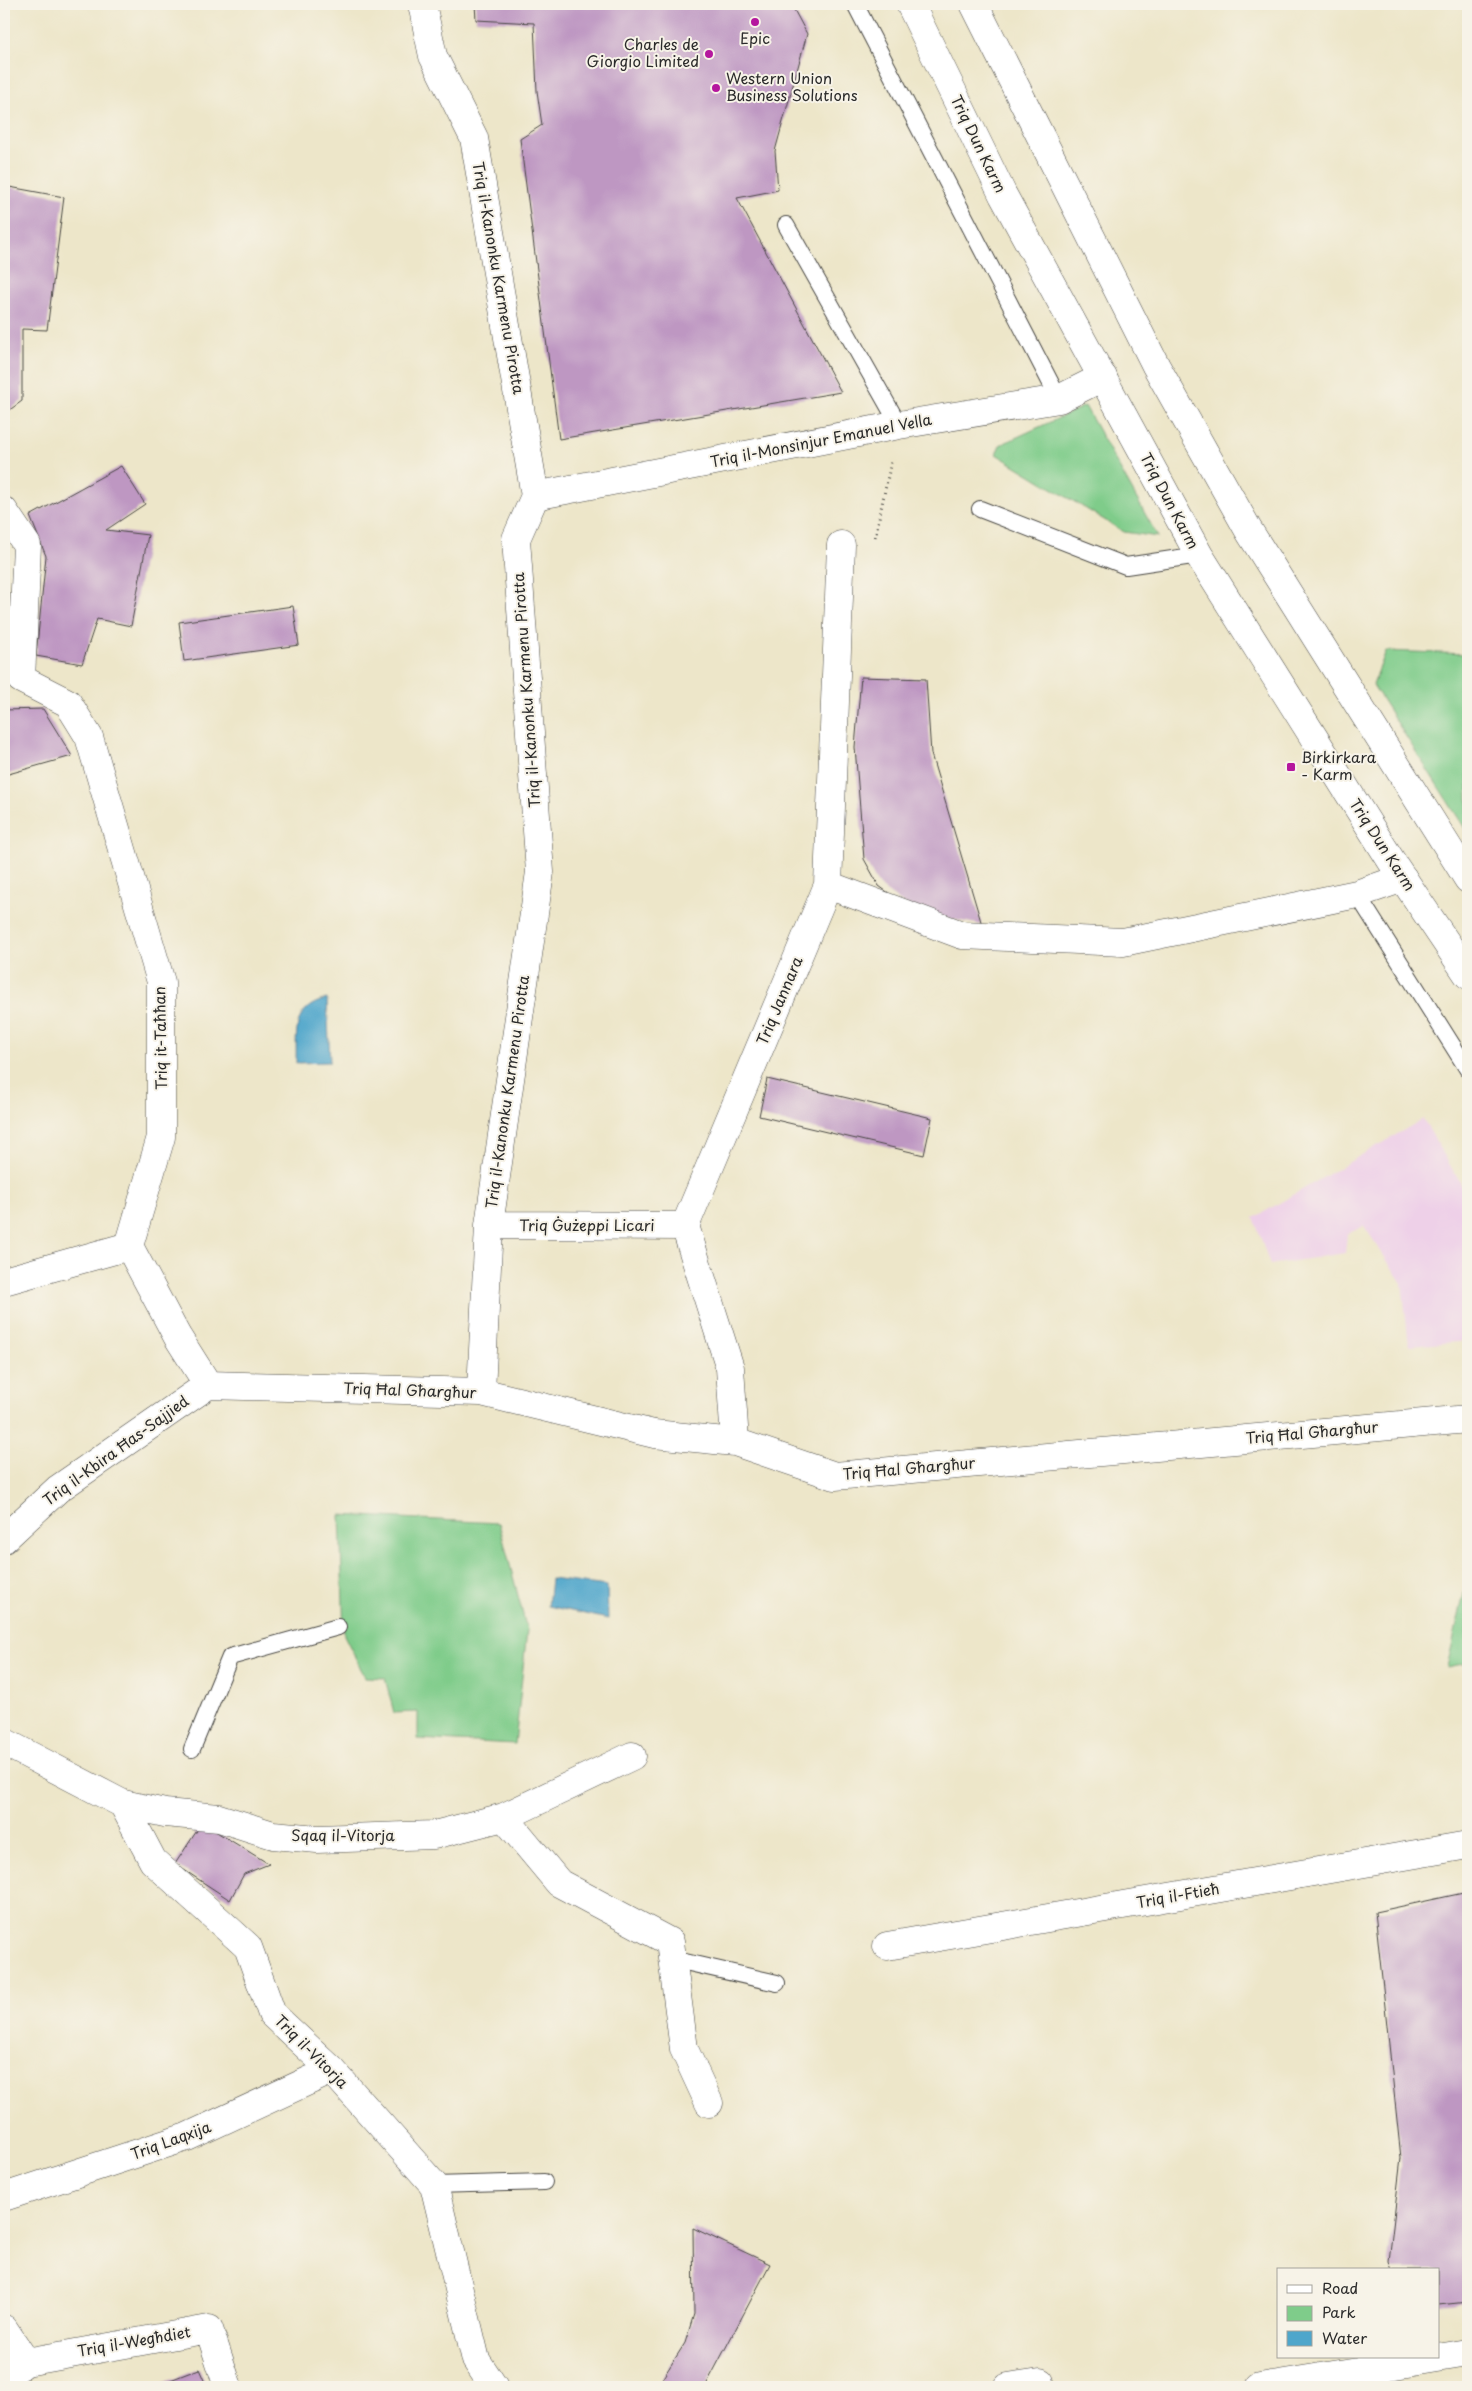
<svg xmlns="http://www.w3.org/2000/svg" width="1472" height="2391" font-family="'Playpen Sans',sans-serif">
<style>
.built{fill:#eed0e8}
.green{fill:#7fcc8a;stroke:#557c5a}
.water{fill:#4fa6cb;stroke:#3d687b}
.building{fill:#be97c2}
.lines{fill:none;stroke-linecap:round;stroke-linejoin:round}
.service-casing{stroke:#484743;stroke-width:18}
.minor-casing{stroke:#484743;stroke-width:29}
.trunk-casing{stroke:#484743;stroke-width:29}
.path{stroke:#484743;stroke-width:3;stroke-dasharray:1 4;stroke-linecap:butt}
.service{stroke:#fff;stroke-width:16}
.minor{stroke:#fff;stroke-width:28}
.trunk{stroke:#fff;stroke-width:28}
.poi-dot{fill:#b5179e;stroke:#f7f3e8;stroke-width:2}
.labels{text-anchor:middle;stroke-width:4;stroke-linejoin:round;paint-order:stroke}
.poi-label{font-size:15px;fill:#2b2b2b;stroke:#f7f3e8;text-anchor:start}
.street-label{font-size:15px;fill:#2b2b2b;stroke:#f7f3e8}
</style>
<rect width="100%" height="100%" fill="#f7f3e8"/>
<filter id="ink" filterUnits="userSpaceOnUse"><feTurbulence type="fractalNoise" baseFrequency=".02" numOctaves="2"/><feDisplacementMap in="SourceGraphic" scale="10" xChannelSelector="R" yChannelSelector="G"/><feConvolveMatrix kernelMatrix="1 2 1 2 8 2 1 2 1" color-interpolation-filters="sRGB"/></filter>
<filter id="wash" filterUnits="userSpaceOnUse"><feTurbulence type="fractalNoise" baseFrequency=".0096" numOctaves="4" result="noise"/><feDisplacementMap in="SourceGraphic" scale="20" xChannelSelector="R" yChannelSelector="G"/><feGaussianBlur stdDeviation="1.12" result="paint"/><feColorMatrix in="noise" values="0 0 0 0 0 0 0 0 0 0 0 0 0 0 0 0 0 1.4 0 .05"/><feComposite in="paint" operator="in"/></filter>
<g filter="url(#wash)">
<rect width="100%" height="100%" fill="#ede6c9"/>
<path class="built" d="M1423,1119L1468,1196V1341L1409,1346L1402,1283L1364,1226L1347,1234L1345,1253L1270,1265L1254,1218Z"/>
<path class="green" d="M1085,406L1158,537L1124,532L996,454L1000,445Z
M1386,651L1468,654V833L1373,685Z
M340,1515L499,1523L527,1630L515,1744L418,1739V1712L394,1713L385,1678L365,1677L344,1635Z
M1468,1576V1663L1447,1667Z"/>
<path class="water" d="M327,999L330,1062L296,1063C297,1032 291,1008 327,999Z
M551,1579L607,1586L608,1619L548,1606Z"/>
<g id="blocks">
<path class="building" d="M475,4H791L807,34L775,151L778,190L737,198L841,392L559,439L520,139L542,125L537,91L534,23L476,20Z
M4,186L64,197L47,330L22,329V401L4,414Z
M121,466L145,504L106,530L148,535L131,626L97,619L82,664L36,656L46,556L30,516Z
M293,606L299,645L184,661L179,622Z
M861,677L926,679L931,754L982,925L915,912L879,886L864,859L855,747Z
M43,709L72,756L5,775L4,710Z
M767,1079L932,1118L924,1155L759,1116Z
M202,1823L269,1864L244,1874L230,1900L175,1864Z
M1468,1892V2302L1438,2305V2270H1392L1389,2261L1401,2158L1375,1912Z
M693,2228L770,2264L705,2387H657L685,2343L694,2314Z
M199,2369L207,2387H161L160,2384Z"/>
</g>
</g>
<g filter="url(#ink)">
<use href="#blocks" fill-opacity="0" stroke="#484743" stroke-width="1"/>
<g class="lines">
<g class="service-casing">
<path id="service" d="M855,4L1059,399
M786,225L899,425
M980,509L1126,566L1199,555
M1357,894L1468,1070
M192,1749L230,1657L338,1627
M672,1959L777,1983
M434,2185L544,2182"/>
</g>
<g class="minor-casing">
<path id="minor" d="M422,4L433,56L474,138L535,496L516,539L540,872L489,1225L481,1392
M535,496L899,425L1059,399L1103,377
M4,511L27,545L21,679L68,703L89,737L161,982V1137L129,1246L177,1336L208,1385
M828,885L962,935L1123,942L1357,894L1403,878
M489,1225L685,1226
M4,1281L129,1246
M208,1385L481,1392L654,1434L735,1442L835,1476L1468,1419
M735,1442L730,1368L685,1226L828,885L841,545
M4,1539L58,1489L208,1385
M4,1742L123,1804L153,1861L248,1947L272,2014L332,2070L434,2185L476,2360L494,2387
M123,1804L165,1813L219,1818L273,1835L317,1839L434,1835L504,1817L632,1756
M504,1817L559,1883L670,1942L684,2049L709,2103
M887,1946L1468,1845
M4,2197L187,2137L332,2070
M4,2329L26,2362
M4,2377L26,2362L209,2329L228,2387
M1008,2387L1040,2382
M1260,2387L1468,2353"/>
</g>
<g class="trunk-casing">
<path id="trunk" d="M910,4L1003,195L1199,555L1394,865L1468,975
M974,4L1156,366L1249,531L1468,879"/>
</g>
<path class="path" d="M875,537L891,462"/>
<use href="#service" class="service"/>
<use href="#minor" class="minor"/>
<use href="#trunk" class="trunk"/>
</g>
</g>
<g class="poi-dot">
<circle cx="755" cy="22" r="5"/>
<circle cx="709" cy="54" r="5"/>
<circle cx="716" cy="88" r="5"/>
<rect x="1286" y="762" width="10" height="10" rx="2.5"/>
</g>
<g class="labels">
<g class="poi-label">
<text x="755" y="44" text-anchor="middle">Epic</text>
<text x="699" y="50" text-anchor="end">Charles de<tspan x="699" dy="17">Giorgio Limited</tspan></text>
<text x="726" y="84">Western Union<tspan x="726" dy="17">Business Solutions</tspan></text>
<text x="1301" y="763">Birkirkara<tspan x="1301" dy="17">- Karm</tspan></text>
</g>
<g class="street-label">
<text transform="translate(978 144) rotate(64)" y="5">Triq Dun Karm</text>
<text transform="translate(498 278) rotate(80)" y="5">Triq il-Kanonku Karmenu Pirotta</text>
<text transform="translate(821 441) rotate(-11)" y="5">Triq il-Monsinjur Emanuel Vella</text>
<text transform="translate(1169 501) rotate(62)" y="5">Triq Dun Karm</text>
<text transform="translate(527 690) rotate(-94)" y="5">Triq il-Kanonku Karmenu Pirotta</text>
<text transform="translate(1382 845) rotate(57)" y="5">Triq Dun Karm</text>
<text transform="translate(780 1001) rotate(-67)" y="5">Triq Jannara</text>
<text transform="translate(161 1038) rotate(-91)" y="5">Triq it-Taħħan</text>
<text transform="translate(508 1092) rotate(-82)" y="5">Triq il-Kanonku Karmenu Pirotta</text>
<text x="587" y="1231">Triq Ġużeppi Licari</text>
<text transform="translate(410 1391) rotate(2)" y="5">Triq Ħal Għargħur</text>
<text transform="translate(1312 1433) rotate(-5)" y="5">Triq Ħal Għargħur</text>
<text transform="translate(116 1451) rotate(-36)" y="5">Triq il-Kbira Ħas-Sajjied</text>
<text transform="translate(909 1469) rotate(-5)" y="5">Triq Ħal Għargħur</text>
<text x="343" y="1841">Sqaq il-Vitorja</text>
<text transform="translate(1178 1896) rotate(-10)" y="5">Triq il-Ftieħ</text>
<text transform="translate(311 2052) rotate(45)" y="5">Triq il-Vitorja</text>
<text transform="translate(171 2141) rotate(-20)" y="5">Triq Laqxija</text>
<text transform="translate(134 2342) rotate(-10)" y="5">Triq il-Wegħdiet</text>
</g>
</g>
<rect width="1472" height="2391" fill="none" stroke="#f7f3e8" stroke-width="20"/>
<rect x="1277" y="2268" width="162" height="90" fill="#f7f3e8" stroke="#a5a39c"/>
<rect x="1287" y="2285" width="25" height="8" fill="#ffffff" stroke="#a5a39c"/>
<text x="1322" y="2294" font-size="15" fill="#2b2b2b">Road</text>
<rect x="1287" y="2306" width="25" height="15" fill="#7fcc8a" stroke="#a5a39c"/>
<text x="1322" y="2318" font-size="15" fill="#2b2b2b">Park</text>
<rect x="1287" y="2331" width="25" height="15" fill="#4fa6cb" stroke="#a5a39c"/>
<text x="1322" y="2344" font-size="15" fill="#2b2b2b">Water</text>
</svg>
